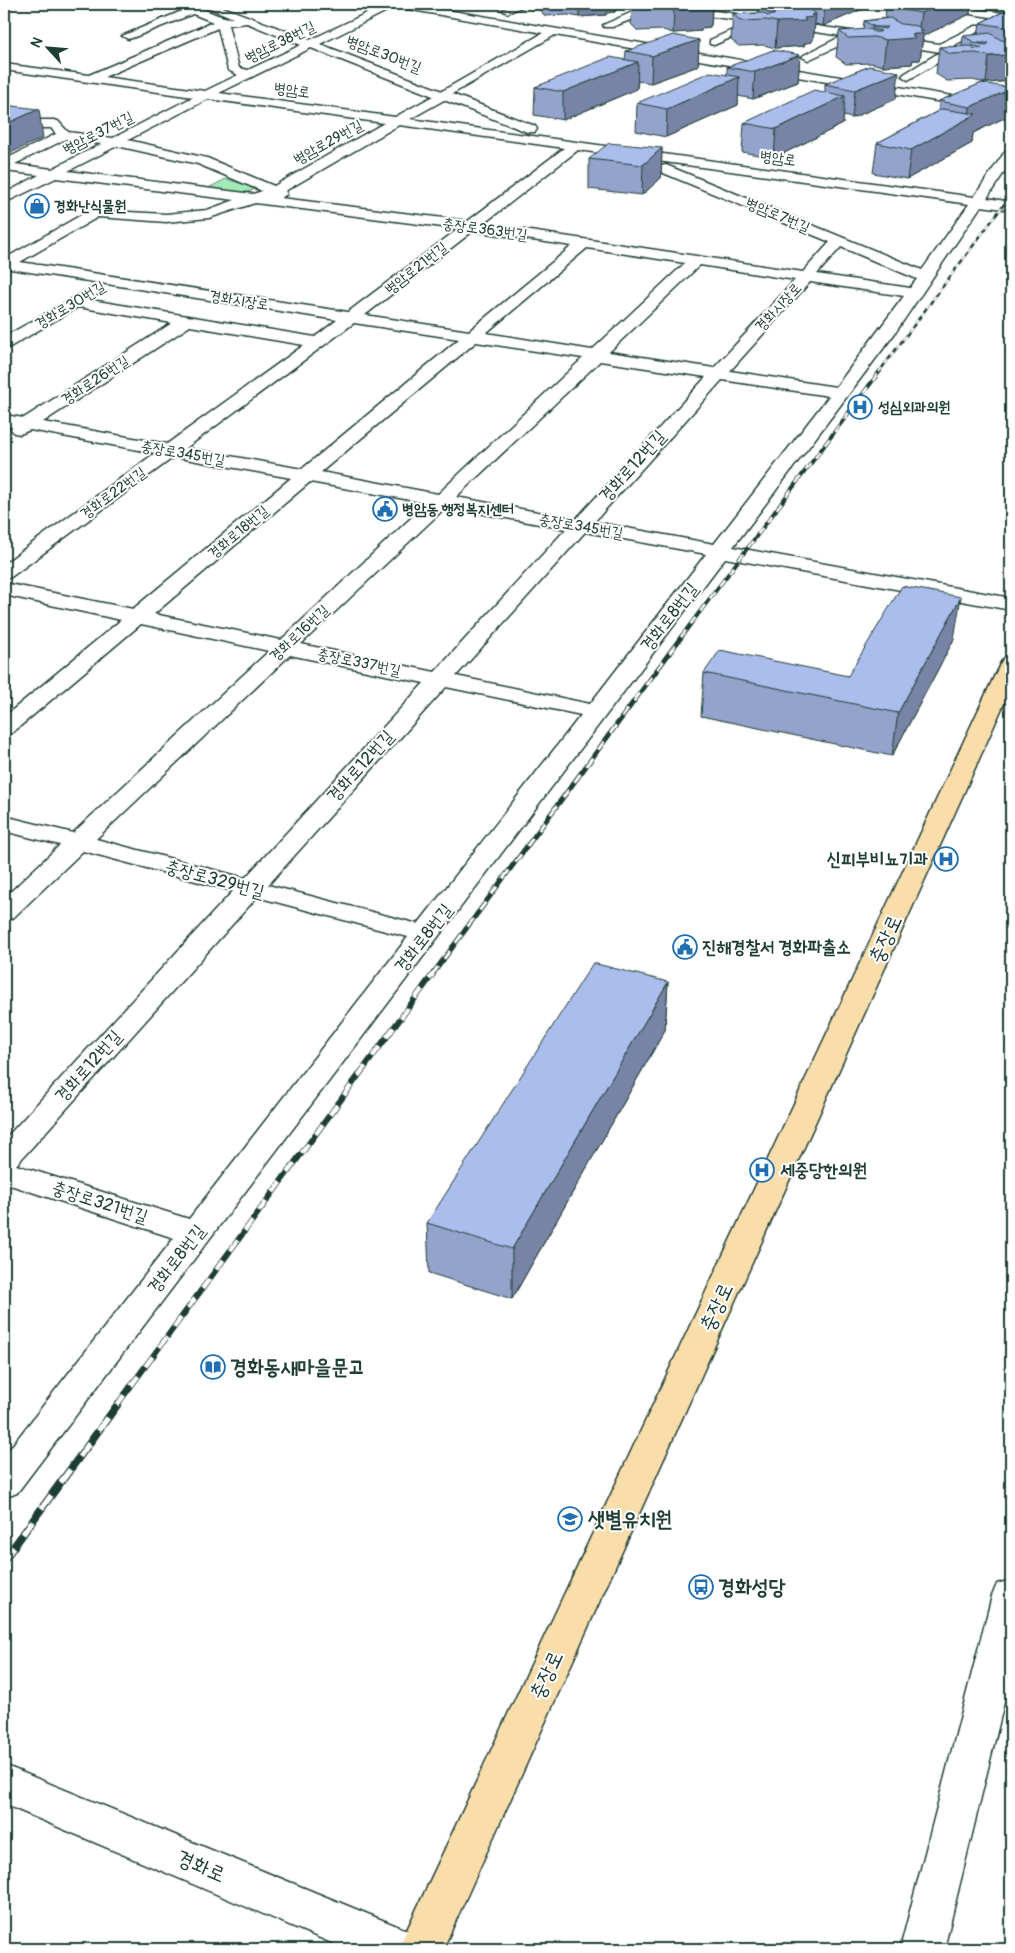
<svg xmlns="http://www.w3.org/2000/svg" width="1015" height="1953" font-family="Pangolin,'Poor Story',sans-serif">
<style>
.green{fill:#a2eab7;stroke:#609476}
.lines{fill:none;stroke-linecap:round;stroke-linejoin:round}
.minor-casing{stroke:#1f3d34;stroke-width:3}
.major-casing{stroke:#1f3d34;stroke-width:3}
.minor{fill:#fff;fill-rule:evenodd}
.major{fill:#f9deab;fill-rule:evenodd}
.rail-far4-casing{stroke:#1f3d34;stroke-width:2.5}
.rail-far3-casing{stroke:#1f3d34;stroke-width:4}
.rail-far2-casing{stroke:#1f3d34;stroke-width:5}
.rail-far1-casing{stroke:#1f3d34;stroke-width:6}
.rail-casing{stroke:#1f3d34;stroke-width:8}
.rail-far4{stroke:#fff;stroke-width:2;stroke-dasharray:5;stroke-linecap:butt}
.rail-far3{stroke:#fff;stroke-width:2.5;stroke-dasharray:8;stroke-linecap:butt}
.rail-far2{stroke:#fff;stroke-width:3;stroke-dasharray:10;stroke-linecap:butt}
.rail-far1{stroke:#fff;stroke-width:4.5;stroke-dasharray:12;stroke-linecap:butt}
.rail{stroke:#fff;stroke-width:5.5;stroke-dasharray:16;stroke-linecap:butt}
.wall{fill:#93a3cb;stroke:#1f3d34}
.shaded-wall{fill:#7884a5;stroke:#1f3d34}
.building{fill:#abbdec;stroke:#1f3d34}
.labels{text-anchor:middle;stroke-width:4;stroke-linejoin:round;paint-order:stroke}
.far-street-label{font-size:15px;fill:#1f3d34;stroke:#fff}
.far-poi-label{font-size:15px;font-weight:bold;fill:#1f3d34;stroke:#fff;text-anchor:start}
.street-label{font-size:18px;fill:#1f3d34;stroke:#fff}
.poi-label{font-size:18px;font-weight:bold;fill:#1f3d34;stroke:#fff;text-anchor:start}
.near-street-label{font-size:21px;fill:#1f3d34;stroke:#fff}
.near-poi-label{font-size:21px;font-weight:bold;fill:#1f3d34;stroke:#fff;text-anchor:start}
</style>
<rect width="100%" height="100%" fill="#fff"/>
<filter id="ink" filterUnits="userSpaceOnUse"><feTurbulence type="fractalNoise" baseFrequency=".02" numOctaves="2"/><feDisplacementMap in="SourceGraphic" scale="10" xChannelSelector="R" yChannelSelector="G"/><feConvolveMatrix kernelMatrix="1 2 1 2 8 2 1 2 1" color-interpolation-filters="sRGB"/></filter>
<g filter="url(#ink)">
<path class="green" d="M226,179L257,188L241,195L206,189Z"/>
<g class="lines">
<g class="minor-casing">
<path id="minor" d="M201,4H215L310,40L386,4H411L1011,106V114L555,35L452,94L535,126L537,129L535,132H527L444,100L410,119L974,197L1006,150L1011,149V162L987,198L1011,202V210L981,206L895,333L733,547L1011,598V610L725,558L17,1493L4,1498V1456L174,1238L4,1183V1140L233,891L83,851L13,918L4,920V898L60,845L4,831V816L73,833L269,651L141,624L12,733L4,735V717L121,620L4,595V583L133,609L291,478L174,457L11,577L4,579V564L155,453L30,430L20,434L14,433L11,429L12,427L4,425V415L24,418L172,323L78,307L10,347L4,349V337L91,288L99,293L91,300L315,337L337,320L4,268V259L90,210L166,214L207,210L235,200L56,178L4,203V194L39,175L4,171V160L56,134L51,128H4V120H54L58,121L68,132L113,138L193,97L4,70V64L89,75L213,22L193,14L132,38L128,39L122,36L189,8C203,5 218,19 233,18ZM395,7L543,33L442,91L320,44ZM247,23L301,45L248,70L239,68L228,25ZM218,28L228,70L238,75L205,91L104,77ZM311,48L433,96L395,117L219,93ZM208,99L384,123L274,186L207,158L128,140ZM399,125L564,148L468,221L281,198L287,194L285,191ZM66,139L101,144L52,169L15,164ZM117,146L198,164L262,191L253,194L68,171ZM578,150L969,204L922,270L666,165L661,166L659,169L661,172L830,242L803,272L483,224ZM255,203L458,229L348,312L20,262L98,217L166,222L209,218ZM473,231L572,246L469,331L365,315ZM841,247L917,279L910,288L817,274ZM587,248L685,263L592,350L486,333ZM700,265L795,280L714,368L609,352ZM810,282L904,296L836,387L730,371ZM354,323L459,339L302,469L186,448ZM190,326L304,345L167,444L43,422ZM476,342L583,358L438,494L321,472ZM600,361L706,377L576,519L456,497ZM722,380L829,396L714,544L594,522ZM310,482L427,503L281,640L154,614ZM446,507L566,529L435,672L301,644ZM585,532L706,554L590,704L456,676ZM290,655L424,683L245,878L96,839ZM446,687L581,715L418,924L268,885ZM257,897L408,937L189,1219L16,1165Z
M515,4H529L507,13L502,10Z
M644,4H668L939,44L975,26H983L984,28L950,48L953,51L951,55L908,80L902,76L904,74L940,52L856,38L808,60L802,57L804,55L842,36L763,24L714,45L710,44V40L750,22L659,9L612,27H604L603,25L646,6Z
M917,4H942L1011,14V20L922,7Z
M1011,1580V1674L944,1949H900L992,1596L997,1584Z
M4,1765L414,1933L420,1949H346L4,1804Z"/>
</g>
<g class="major-casing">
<path id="major" d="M1011,657V688L443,1949H398L1000,664L1003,659Z"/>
</g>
<use href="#minor" class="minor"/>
<use href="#major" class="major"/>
<g class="rail-far4-casing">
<path id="rail-far4" d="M879,372L1011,195"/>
</g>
<g class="rail-far3-casing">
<path id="rail-far3" d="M681,637L880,371"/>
</g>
<g class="rail-far2-casing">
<path id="rail-far2" d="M432,975L682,636"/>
</g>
<g class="rail-far1-casing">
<path id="rail-far1" d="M117,1405L433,974"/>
</g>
<g class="rail-casing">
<path id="rail" d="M4,1560L118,1404"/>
</g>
<use href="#rail-far4" class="rail-far4"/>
<use href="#rail-far3" class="rail-far3"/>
<use href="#rail-far2" class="rail-far2"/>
<use href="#rail-far1" class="rail-far1"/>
<use href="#rail" class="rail"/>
</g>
<path class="wall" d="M539,4H617V10H615V12L606,13V15L579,17L568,15L545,16L539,9Z
M632,4H723L712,8L711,25H710V27L702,28L701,31L673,33L663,30L638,31L631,24Z
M791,4H874L823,26L815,24L813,40H812V42L805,43L804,46L775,48L764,45L739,46L731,40L733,14L758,13L759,5H791Z
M971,4L970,14L923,36L920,60H913L912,64L883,66L871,63L846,64L836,57L839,31L863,30L864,21L885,18L886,7Z
M1008,4H1011V81L986,83L972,80L947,81L936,74L939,47L962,46L963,36L978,35L980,23L1010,8H1007Z
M699,40L698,66L651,83L638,81L637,89L563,120L534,115L535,87L625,60L626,51Z
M800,55L798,82L753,99L738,96V105L666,137L636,131L637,103L727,75V67Z
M870,66L896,99L852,118L843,116V124L774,158L742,152L744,123L825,92V84Z
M982,83L1008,116L973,133L972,143L907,179L873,173L877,143L938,111L939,101Z
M662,148L661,178L642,195L589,189V159Z
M954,639L892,756L701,716L704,673L848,676Z
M668,982L665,1030L512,1299L429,1273L427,1223Z"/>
<path class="shaded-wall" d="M579,4H617V10H615V12L606,13V15L579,17Z
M700,4H723L712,8L711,25H710V27L702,28L701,31L673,33L674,7Z
M825,4H874L823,26Z
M941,4H971L970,14L923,36L920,60H913L912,64L883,66L886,40L912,34H918L921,13Z
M816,14L813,40H812V42L805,43L804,46L775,48L777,22L804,18L811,15Z
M699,40L698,66L651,83L652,56Z
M800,55L798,82L753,99L755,72Z
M1011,55V81L986,83L989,56Z
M638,62L637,89L563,120V92Z
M899,72L896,99L852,118L855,90Z
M739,77L738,105L666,137L667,109Z
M1011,89V96L1008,116L973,133L972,143L907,179L911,150L969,118L970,107Z
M845,96L843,124L774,158L776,129Z
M39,109L43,138L4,156V125Z
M662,148L661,178L642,195L643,165Z
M961,597L954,639L892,756L898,713Z
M668,982L665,1030L512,1299V1249Z"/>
<path class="building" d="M637,4H701L703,6L674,7L664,5L639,6Z
M767,4H788L794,8L810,9L816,14L811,15L814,17L804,18L806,21L777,22L766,20L741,21L733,14L764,13L767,16L773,15L775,14L767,13V11L779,12L782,10L769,11L759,5Z
M894,4H941L921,13L886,7Z
M1011,8V28L980,23Z
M890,18L901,24L917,26L924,31H919L923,34H912L915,38L886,40L874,37L848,38L839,31L870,29L874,32H880L881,31L872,29V27L885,29L888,27H875L864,21Z
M990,33L1001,40L1011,41V55L989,56L976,53L950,54L939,47L971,46L975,49L982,48L972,45V43L987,45L989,43H976L963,36Z
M673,35L699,40L652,56L626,51Z
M773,50L800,55L755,72L727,67Z
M610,57L638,62L563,92L535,87Z
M870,66L899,72L855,90L825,84Z
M710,72L739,77L667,109L637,103Z
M982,83L1011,88V89L970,107L939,101Z
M814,90L845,96L776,129L744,123Z
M4,105L39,109L4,125Z
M942,109L976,114L911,150L877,143Z
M609,143L662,148L643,165L589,159Z
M902,586L961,597L898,713L704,673L720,650L848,676Z
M593,963L668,982L512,1249L427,1223Z"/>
</g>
<defs>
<g id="shop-ring" transform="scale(1.25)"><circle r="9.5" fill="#fff" stroke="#1f6fb2" stroke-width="1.5"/><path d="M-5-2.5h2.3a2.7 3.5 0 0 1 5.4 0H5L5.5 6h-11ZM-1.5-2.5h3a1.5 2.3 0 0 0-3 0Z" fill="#1f6fb2"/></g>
<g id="hospital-ring" transform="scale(1.25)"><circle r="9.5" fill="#fff" stroke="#1f6fb2" stroke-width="1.5"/><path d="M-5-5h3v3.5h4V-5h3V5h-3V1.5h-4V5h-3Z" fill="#1f6fb2"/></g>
<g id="civic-ring" transform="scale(1.25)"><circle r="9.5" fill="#fff" stroke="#1f6fb2" stroke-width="1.5"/><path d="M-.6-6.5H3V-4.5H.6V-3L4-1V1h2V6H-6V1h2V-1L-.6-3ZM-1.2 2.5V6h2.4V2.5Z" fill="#1f6fb2"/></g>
<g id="library-ring" transform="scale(1.25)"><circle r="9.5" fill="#fff" stroke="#1f6fb2" stroke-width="1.5"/><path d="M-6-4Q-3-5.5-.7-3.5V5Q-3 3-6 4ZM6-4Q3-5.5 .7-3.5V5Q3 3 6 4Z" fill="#1f6fb2"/></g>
<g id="school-ring" transform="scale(1.25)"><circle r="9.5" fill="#fff" stroke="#1f6fb2" stroke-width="1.5"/><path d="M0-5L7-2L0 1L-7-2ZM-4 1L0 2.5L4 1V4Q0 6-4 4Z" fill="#1f6fb2"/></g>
<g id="bus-ring" transform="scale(1.25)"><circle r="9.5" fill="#fff" stroke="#1f6fb2" stroke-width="1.5"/><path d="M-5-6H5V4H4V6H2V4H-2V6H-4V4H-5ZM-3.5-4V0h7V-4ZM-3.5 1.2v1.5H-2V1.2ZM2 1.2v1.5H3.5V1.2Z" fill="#1f6fb2"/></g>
</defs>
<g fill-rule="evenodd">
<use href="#shop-ring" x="37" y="206"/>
<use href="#hospital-ring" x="860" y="407"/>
<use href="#civic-ring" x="385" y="509"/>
<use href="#hospital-ring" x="946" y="859"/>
<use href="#civic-ring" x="685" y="947"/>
<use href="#hospital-ring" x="762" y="1170"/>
<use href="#library-ring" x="213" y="1367"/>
<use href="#school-ring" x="570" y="1519"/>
<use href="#bus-ring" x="701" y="1587"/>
</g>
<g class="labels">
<g class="far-street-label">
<text transform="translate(280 42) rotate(-26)" y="5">병암로38번길</text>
<text transform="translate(384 54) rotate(21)" y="5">병암로30번길</text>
<text transform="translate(292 90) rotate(8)" y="5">병암로</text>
<text transform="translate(98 133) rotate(-27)" y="5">병암로37번길</text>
<text transform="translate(328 142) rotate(-29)" y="5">병암로29번길</text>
<text transform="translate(778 158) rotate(8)" y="5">병암로</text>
<text transform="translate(778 215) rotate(23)" y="5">병암로7번길</text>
<text transform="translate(485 229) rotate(8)" y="5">충장로363번길</text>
<text transform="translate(416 268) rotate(-38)" y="5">병암로21번길</text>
<text transform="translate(239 300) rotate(9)" y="5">경화시장로</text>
<text transform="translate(70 305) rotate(-31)" y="5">경화로30번길</text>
<text transform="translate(778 307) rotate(-47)" y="5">경화시장로</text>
<text transform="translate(95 380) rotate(-33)" y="5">경화로26번길</text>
<text transform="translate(183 453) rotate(10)" y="5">충장로345번길</text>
<text transform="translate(113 493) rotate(-36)" y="5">경화로22번길</text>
<text transform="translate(581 526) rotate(10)" y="5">충장로345번길</text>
<text transform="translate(238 532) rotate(-40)" y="5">경화로18번길</text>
<text transform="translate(299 633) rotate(-43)" y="5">경화로16번길</text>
<text transform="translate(359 662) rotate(12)" y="5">충장로337번길</text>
</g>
<g class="far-poi-label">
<text x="54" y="211">경화난식물원</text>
<text x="878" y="412">성심외과의원</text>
<text x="402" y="514">병암동 행정복지센터</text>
</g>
<g class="street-label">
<text transform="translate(632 466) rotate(-48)" y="6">경화로12번길</text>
<text transform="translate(669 617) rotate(-52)" y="6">경화로8번길</text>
<text transform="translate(360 766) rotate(-48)" y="6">경화로12번길</text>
<text transform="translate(215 879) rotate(15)" y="6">충장로329번길</text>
<text transform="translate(423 938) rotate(-52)" y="6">경화로8번길</text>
<text transform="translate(88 1066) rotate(-48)" y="6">경화로12번길</text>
<text transform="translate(100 1202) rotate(18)" y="6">충장로321번길</text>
<text transform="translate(176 1259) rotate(-52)" y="6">경화로8번길</text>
</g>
<g class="poi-label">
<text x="928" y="865" text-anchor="end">신피부비뇨기과</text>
<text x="702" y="953">진해경찰서 경화파출소</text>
<text x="780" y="1176">세중당한의원</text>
</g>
<g class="near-street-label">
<text transform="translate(885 939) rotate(-65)" y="7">충장로</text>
<text transform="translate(716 1307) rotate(-65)" y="7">충장로</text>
<text transform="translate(546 1675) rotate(-65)" y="7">충장로</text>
<text transform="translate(201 1866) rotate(23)" y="7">경화로</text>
</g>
<g class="near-poi-label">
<text x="230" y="1374">경화동새마을문고</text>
<text x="588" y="1526">샛별유치원</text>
<text x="718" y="1594">경화성당</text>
</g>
</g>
<rect width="1015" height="1953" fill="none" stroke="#fff" stroke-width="20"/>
<rect x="10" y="10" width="995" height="1933" fill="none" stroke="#1f3d34" stroke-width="2" filter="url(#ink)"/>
<g transform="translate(48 48) rotate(296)" stroke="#ffffff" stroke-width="4" paint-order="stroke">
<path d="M0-4L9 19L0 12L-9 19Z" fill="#1f3d34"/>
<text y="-8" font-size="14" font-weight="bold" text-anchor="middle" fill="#1f3d34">N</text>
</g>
</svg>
